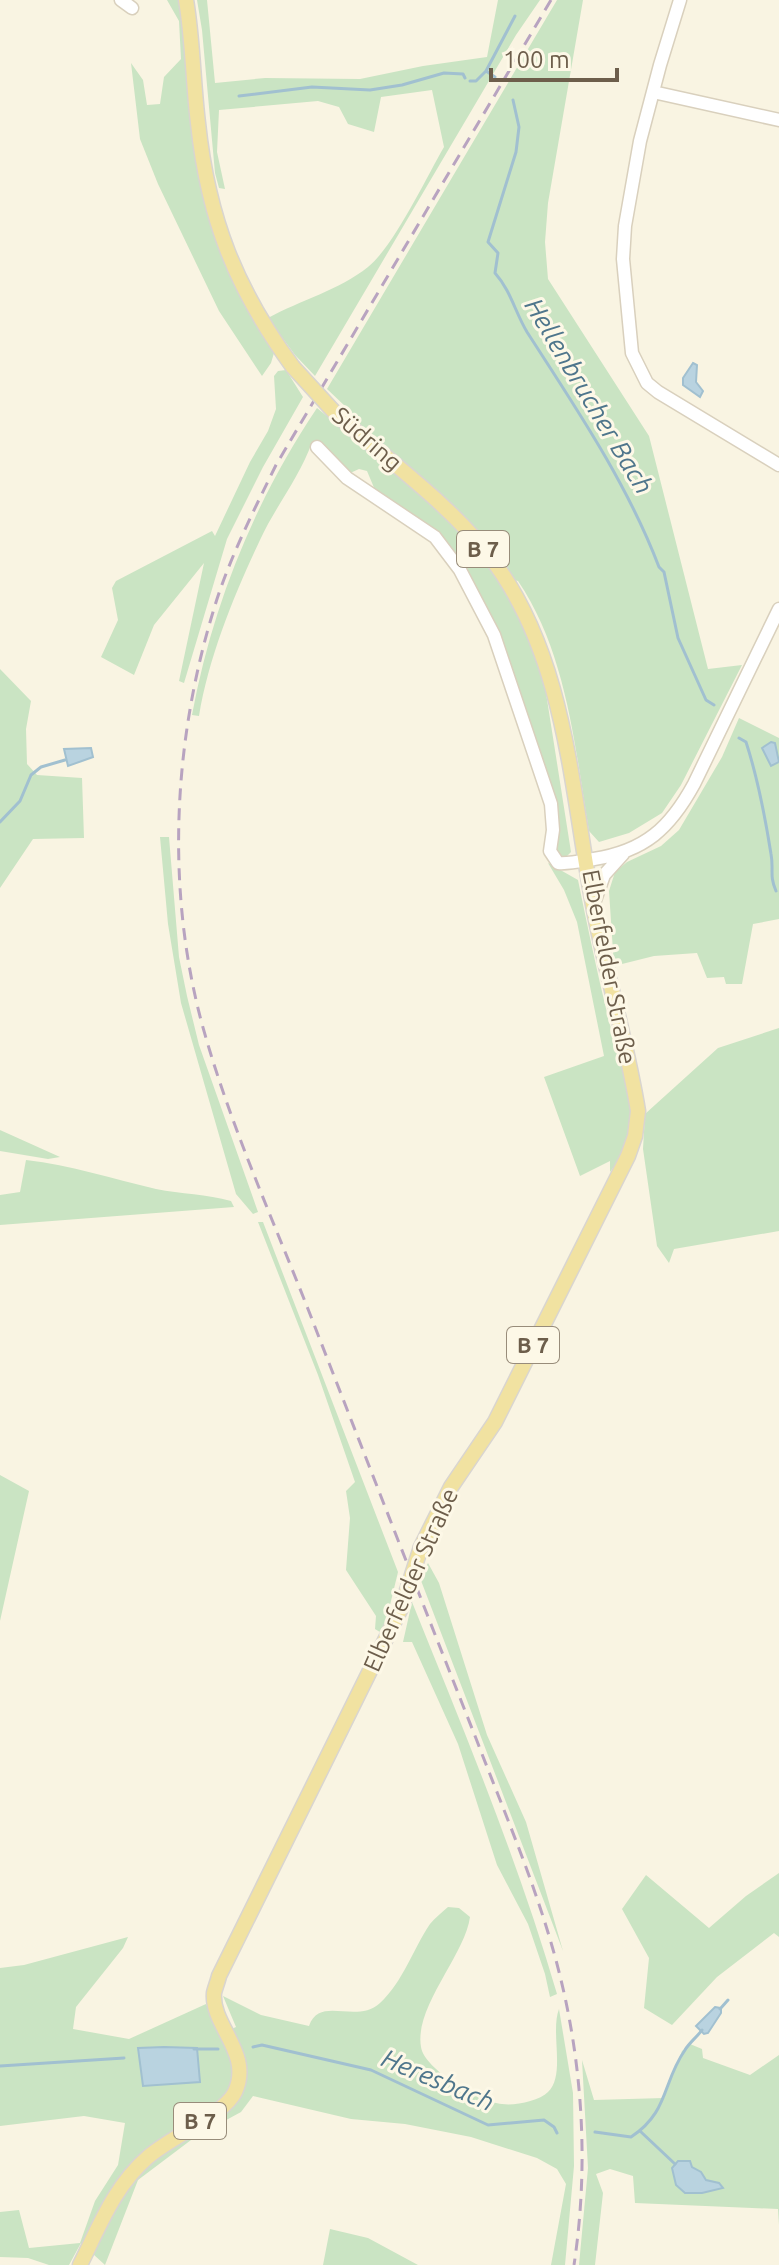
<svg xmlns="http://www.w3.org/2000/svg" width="779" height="2265" font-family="Ubuntu,sans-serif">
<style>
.green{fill:#cae4c3}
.water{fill:#b9d3e0;stroke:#a1c0d0;stroke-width:2}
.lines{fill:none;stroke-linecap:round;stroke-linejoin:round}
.stream{stroke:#a1c0d0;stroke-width:3}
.minor-casing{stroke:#d9d0bd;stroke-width:15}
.major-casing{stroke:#d9d5d0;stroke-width:17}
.minor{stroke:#fff;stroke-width:12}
.major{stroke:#f1e2a1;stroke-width:14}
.rail{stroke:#b8a3c0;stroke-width:3;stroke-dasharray:12 8;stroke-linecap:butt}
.major-bridge-casing{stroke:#d9d5d0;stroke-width:17;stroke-linecap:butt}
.major-bridge{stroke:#f1e2a1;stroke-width:14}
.labels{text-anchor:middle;stroke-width:6;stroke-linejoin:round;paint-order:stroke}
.shield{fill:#fdf8e7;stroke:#988c7a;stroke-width:2}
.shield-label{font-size:22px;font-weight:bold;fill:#6d5e4b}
.street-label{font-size:24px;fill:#6d5e4b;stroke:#fdf8e7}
.water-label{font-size:26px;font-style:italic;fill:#4f768c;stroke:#fdf8e7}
</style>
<rect width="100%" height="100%" fill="#f9f4e2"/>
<path class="green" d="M167,0H181L199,172L274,353L271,363L262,376L219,311L158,184L140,139L131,63L143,80L147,105L160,104L164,77L181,59L179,21Z
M197,0H207L215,83L265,78L360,79L423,66L487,57L498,0H540L516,35L315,376L295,355L268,318C301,300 339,290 368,267C394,246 426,178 444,147L432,90L381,97L374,132L348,124L339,107L318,101L219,110L217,152L225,189L219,188L215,173L202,30Z
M557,0H583L548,203L545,242L548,279L649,436L708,669L742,665L681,785L662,813L629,833L599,842L589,831C575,748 567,653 518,581L511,579L345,414L347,408L327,389Z
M286,370L303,397L263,467L227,539L184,683L179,681L204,563L154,625L134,675L101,657L118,620L112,588L116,581L212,531L215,536L250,462L268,431L276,409L274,376L278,371Z
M317,408L436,505L481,555L515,606L532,640L543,674L571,852L564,859L557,856L530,727L444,541L420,519L375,490L367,471L359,469L348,474L318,440L312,442C300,477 275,507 260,540C234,595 209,656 199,716L192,715C212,606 255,500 317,408Z
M0,669L31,701L26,729L27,764L37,775L82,778L84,838L33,839L0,888Z
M739,718L779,738V919L753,924L742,984H726L724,977L707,978L697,953L654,956L614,966L609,891L615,872L627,862L661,846L679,830L722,757Z
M160,837H169L179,957L187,996L199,1045L258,1212L253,1214L236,1194L181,1003L168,924Z
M548,863L578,880C588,929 598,977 610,1025C618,1055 634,1090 631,1121C629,1140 622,1157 610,1172V1161L580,1176L544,1077L604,1056L577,922L564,890Z
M779,1028V1231L674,1249L669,1263L657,1246L643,1149L645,1114L718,1048Z
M0,1130L60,1157L48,1159L0,1151Z
M26,1160C71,1165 113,1179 156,1189C181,1194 207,1194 231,1201L234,1207L0,1225V1195L20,1192Z
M258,1222H263L398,1572L383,1634L375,1629L376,1616L346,1570L350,1518L346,1491L355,1482L318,1375Z
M0,1475L29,1491L0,1621Z
M428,1563L439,1583L487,1735L526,1822L563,1951L420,1578Z
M412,1602C464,1731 518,1860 557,1994L550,1997L545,1974L528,1924L497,1865L458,1744L412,1642H403Z
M779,1873V1937L774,1933L717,1977L672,2025L644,2008L649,1958L622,1909L646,1875L709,1928L746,1896Z
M448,1907L459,1908L470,1917C465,1955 414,2007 421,2047C424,2069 480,2102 502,2104C515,2106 539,2101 548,2092C566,2075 550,2032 559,2009L573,2093L574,2166L565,2265H551L566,2184L557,2169L537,2158L471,2137L405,2124L351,2119L253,2096L241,2112L195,2137L138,2180L105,2265L81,2243L69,2265H49L28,2258L0,2257V2212L19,2210L29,2248L80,2243L95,2201L118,2165L125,2123L84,2116L0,2126V1968L24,1965L128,1937L123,1948L76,2007L73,2029L129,2039L206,2004L220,2034L236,2027L223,1996L261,2015L309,2026C320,1995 356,2025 380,2003C403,1982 413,1949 430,1924C435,1918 442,1912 448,1907Z
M690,2044L702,2049L703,2058L750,2075L779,2055V2225L778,2209L635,2203L633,2176L610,2169L596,2174L603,2193L595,2265H579L588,2168L582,2060L594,2100L664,2098L682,2051Z
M330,2229L368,2238L418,2265H323Z"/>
<path class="water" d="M693,363L697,365L696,382L703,391L700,397L683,385V378Z
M771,742L775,743L779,762L771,766L762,748Z
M91,748L93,757L68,766L64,749Z
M715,2007L721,2008V2013L708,2033L704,2034L696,2026Z
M164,2047L197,2048L200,2082L143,2086L138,2048Z
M678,2161H690L692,2167L701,2172L706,2180L719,2183L723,2188L702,2193H685L676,2185L672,2168Z"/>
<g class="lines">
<path class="stream" d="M495,77L486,71L515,16
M470,81H476L486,71
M239,96L312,87L370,90L402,85L444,73L463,74L465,78
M513,100L519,127L516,152L488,242L498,253L495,273C511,291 515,312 527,332C576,408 627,483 659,567L664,572L678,638L706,700L714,705
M739,738L746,742C758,779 765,816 771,854C774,870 769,875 776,891
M0,822L20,801L31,775L41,767L65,760
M720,2009L728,2000
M253,2047L262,2045L371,2070L488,2125L544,2120L554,2127L557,2133
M194,2049H218
M0,2066L124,2058
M640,2131L675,2164
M595,2132L631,2137C669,2112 662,2083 685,2050C689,2043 697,2037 702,2030"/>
<g class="minor-casing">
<path id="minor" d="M121,0L132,8
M680,0L660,65L640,141L625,226L623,259L632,353L647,383L658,392L779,465
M653,92L779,120
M317,447L347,478L435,537L460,570L494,635L551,804L553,830L550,851L558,863C569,864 582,861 594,859C645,851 670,828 694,784L779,609
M593,906L604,875L623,854"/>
</g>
<g class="major-casing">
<path id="major" d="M186,0C193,41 193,82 198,123C208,219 236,289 293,367
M336,414C388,461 448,502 491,558C567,658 571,792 594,910C607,977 627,1043 638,1111L635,1136L628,1156L495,1422L451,1487L421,1547
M80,2265C99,2227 115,2185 148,2157C169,2138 225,2114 235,2092C253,2053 211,2026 214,1993C215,1988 218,1981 219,1976L402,1606"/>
</g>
<use href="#minor" class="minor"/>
<use href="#major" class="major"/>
<path class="rail" d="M551,0L276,465C253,512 228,561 213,612C173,744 166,890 202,1024C229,1122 271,1215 308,1309C364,1453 420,1597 477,1741C503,1809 532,1876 552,1946C582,2049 590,2159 574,2265"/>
<g class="major-bridge-casing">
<path id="major-bridge" d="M293,367L336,414
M402,1606L421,1547"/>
</g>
<use href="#major-bridge" class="major-bridge"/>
</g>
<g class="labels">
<g class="shield">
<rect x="457" y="531" width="52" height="36" rx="6"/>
<rect x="507" y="1327" width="52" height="36" rx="6"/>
<rect x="174" y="2103" width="52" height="36" rx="6"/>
</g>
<g class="shield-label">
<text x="483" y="557">B 7</text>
<text x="533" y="1353">B 7</text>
<text x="200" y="2129">B 7</text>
</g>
<g class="street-label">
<text transform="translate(367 439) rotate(41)" y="8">Südring</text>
<text transform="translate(609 967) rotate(79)" y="8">Elberfelder Straße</text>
<text transform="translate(411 1580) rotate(-66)" y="8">Elberfelder Straße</text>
</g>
<g class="water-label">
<text transform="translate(589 396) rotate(59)" y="9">Hellenbrucher Bach</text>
<text transform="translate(438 2080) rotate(23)" y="9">Heresbach</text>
</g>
</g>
<path d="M491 68v12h126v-12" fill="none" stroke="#6d5e4b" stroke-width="4"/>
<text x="503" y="68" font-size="24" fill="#6d5e4b" stroke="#fdf8e7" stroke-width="6" paint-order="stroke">100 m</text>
</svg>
